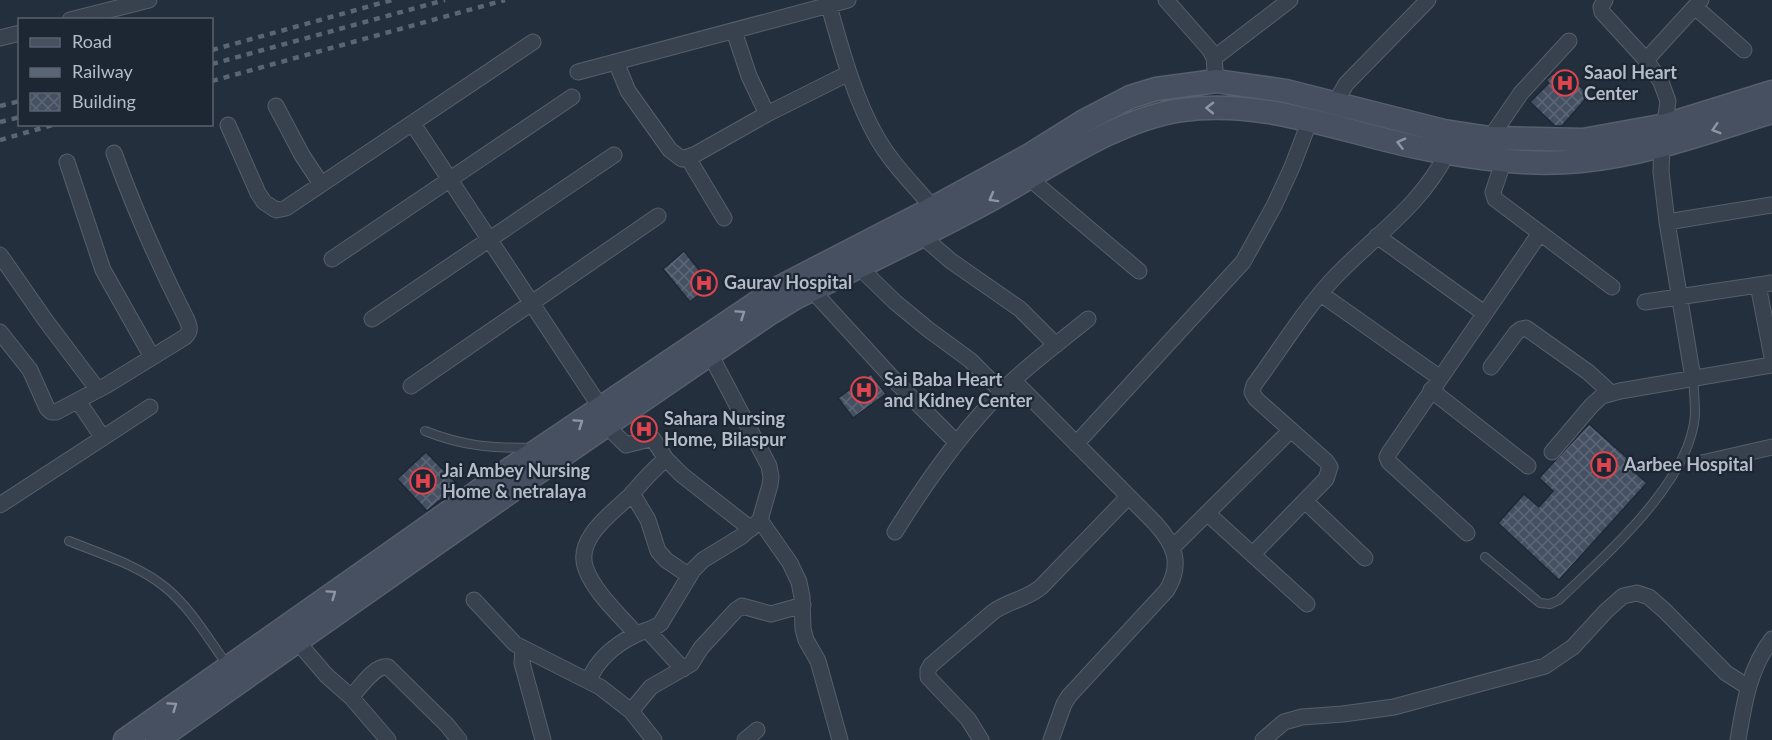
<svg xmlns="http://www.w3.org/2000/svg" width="1772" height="740" font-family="Lato,sans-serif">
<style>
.building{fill:url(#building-cross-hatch);stroke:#1f2835;stroke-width:1.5}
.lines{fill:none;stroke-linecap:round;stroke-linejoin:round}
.service-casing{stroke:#565f6c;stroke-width:10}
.minor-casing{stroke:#565f6c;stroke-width:17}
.secondary-casing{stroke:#565f6c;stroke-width:25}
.service{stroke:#38414e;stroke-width:8}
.minor{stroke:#38414e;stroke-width:15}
.secondary{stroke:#465061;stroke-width:22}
.rail{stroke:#5a6575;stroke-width:4.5;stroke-dasharray:6 6;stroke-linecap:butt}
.oneway{stroke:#8e96a5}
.labels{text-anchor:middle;stroke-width:4.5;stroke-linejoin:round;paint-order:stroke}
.poi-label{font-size:18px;font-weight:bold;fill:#b4bcc9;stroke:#1d2633;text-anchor:start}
</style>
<defs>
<pattern id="building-cross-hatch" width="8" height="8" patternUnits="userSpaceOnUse" patternTransform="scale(1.5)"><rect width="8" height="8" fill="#455162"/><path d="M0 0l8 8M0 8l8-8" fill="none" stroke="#5d6877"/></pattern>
</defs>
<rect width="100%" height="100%" fill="#242f3e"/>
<path class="building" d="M1564,71L1589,95L1562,126H1555L1530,102L1549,83L1546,80L1554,73L1558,77Z
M684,251L711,285L690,302L663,269Z
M871,374L886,394L853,418L838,398Z
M644,418L652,429L640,432L635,423Z
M1589,424L1635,465L1631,469L1647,483L1559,580L1498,523L1524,494L1539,507L1553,491L1539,478Z
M426,452L458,485L427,511L397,479Z"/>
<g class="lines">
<g class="service-casing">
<path id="service" d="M425,431C463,446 490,448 531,448
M69,541C101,554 138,565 165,587C190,607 209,640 228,666
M1485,557L1540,603L1550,604L1559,600C1605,555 1690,483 1695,415C1695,403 1694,390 1693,378"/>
</g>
<g class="minor-casing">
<path id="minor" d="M1166,0L1210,50L1214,58L1216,81
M1605,0L1601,7L1602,12L1646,60L1661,82L1668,101L1662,145L1661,172L1667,222L1693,378
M829,6C841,48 854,97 876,136C891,163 914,185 933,208
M1695,7L1744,50
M70,20L149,0
M734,31L749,76L767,114
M0,38L20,33
M1214,58L1290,0
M1646,60L1701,0
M616,62L628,91L670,150L682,159L696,154L767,114L849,73
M578,72L848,0
M1334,105L1346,84L1428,0
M276,106L302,155L321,184
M413,124L601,408
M228,125L258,193L264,202L276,210L286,208L533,42
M1490,138L1521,93L1569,41
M688,158L724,218
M1504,160L1493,192L1495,199L1612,287
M67,162L103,270L152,357
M1029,178L1139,271
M1667,222L1772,205
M922,236L951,261L1020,309L1056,345
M1377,236L1484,313
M0,255L46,321L98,390
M332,259L572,97
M859,267L895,302L929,330L970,360L1001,391
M1758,285L1772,357
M812,290L897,383L956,442
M1321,294L1440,378
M1645,302L1772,283
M372,319L614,155
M0,332L30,370L47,408L51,412H56L107,385L185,337C191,331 190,327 187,320C159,265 135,211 114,153
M1491,367L1516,333L1521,329L1526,328L1588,372L1611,393
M1014,381L1155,523C1174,544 1183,563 1167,590L1069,696L1064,704L1051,740
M411,386L658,216
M1431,390L1528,466
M78,401L103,438
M607,426L626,445L650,439H653L666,459L682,475L751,529
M1076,444L1243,262L1274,206L1292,167L1310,120
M1552,452L1592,405L1602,396L1620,391L1772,365
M1702,463L1772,447
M632,493L648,520L658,551L666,560L688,575
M1305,501L1365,558
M0,505L150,407
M1207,513L1307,604
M760,520L790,563L799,582L802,597L803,629L806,640L818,661L840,740
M895,532C926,482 959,435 1000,393C1025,367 1060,342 1088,319
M1467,533L1389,462L1387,457L1389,453L1540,233
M1173,547L1291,430
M1253,554L1326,479L1330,467L1326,461L1256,399L1252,392L1254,385C1280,350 1304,310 1334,278C1373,237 1422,205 1447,153
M474,600L515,644L600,687L631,711L654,740
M647,630L683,669
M636,634C619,614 595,593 586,569C574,539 613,512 631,495C642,482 652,470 666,459
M297,641L326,675L351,697L388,740
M523,648L522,663L543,740
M589,681C596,660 616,644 635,635C644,630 653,630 661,623L693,570L703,560L742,536L760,520L770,485L771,477L769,466L710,354
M351,697C361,687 374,665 388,667L447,725L459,740
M631,711L651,687L691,664L701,648L736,610L742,606L771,614L803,605
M745,740L757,730
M981,740L968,719L928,677V670L931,665L993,612C1008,601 1027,599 1041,587L1128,497
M1263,740L1284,722L1302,717L1343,714L1394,707L1545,666L1573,647L1606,611L1623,596L1637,593L1649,597L1665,611L1726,673L1748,687
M1738,740C1744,704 1749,669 1772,639"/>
</g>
<g class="secondary-casing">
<path id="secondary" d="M125,740L510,469L780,287L933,208L1028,156L1084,121L1130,97L1156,89L1216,81L1286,91L1444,131L1490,138L1583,140L1666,125L1772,92
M157,740C361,596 565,452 772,312L795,298C860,266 926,235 990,200C1047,169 1116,119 1182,110C1268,98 1349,135 1431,150C1480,159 1531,166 1581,161C1646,155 1710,131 1772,112"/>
</g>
<use href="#service" class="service"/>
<use href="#minor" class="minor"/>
<use href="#secondary" class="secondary"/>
<path class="rail" d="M212,50L392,0
M212,64L445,0
M212,81L505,0
M0,106L20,101
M0,122L20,117
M0,140L56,124"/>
</g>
<defs><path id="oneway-chevron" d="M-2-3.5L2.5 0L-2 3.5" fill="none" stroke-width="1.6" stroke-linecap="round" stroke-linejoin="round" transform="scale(1.5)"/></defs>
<g class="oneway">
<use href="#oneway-chevron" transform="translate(1210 108) rotate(-179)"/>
<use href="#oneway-chevron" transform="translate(1716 129) rotate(163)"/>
<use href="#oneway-chevron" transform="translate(1401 143) rotate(-166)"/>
<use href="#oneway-chevron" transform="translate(993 198) rotate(151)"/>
<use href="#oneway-chevron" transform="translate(741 314) rotate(-34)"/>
<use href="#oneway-chevron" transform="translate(579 423) rotate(-34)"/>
<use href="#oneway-chevron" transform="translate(332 594) rotate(-35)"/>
<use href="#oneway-chevron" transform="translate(173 706) rotate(-35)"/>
</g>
<defs>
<g id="hospital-ring" transform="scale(1.35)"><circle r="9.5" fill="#1d2633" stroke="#e0444e" stroke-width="1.5"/><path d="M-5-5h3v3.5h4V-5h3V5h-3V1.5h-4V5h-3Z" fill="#e0444e"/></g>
</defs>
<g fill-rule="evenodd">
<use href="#hospital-ring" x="1565" y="83"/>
<use href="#hospital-ring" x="704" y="283"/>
<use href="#hospital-ring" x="864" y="390"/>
<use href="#hospital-ring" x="644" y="429"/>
<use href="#hospital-ring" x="1604" y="465"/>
<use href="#hospital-ring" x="423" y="481"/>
</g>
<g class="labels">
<g class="poi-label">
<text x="1584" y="79">Saaol Heart<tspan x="1584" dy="21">Center</tspan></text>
<text x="724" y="289">Gaurav Hospital</text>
<text x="884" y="386">Sai Baba Heart<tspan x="884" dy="21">and Kidney Center</tspan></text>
<text x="664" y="425">Sahara Nursing<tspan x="664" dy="21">Home, Bilaspur</tspan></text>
<text x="1624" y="471">Aarbee Hospital</text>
<text x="442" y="477">Jai Ambey Nursing<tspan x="442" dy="21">Home &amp; netralaya</tspan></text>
</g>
</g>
<rect x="18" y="18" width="195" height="108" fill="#1d2633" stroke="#59626f" stroke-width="1.5"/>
<rect x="30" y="38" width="30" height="9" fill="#465061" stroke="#59626f" stroke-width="1.5"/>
<text x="72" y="48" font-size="18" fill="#b4bcc9">Road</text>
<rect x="30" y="68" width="30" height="9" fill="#5a6575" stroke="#59626f" stroke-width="1.5"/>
<text x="72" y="78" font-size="18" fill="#b4bcc9">Railway</text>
<rect x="30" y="93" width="30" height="18" fill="url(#building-cross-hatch)" stroke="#59626f" stroke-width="1.5"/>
<text x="72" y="108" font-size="18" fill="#b4bcc9">Building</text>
</svg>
